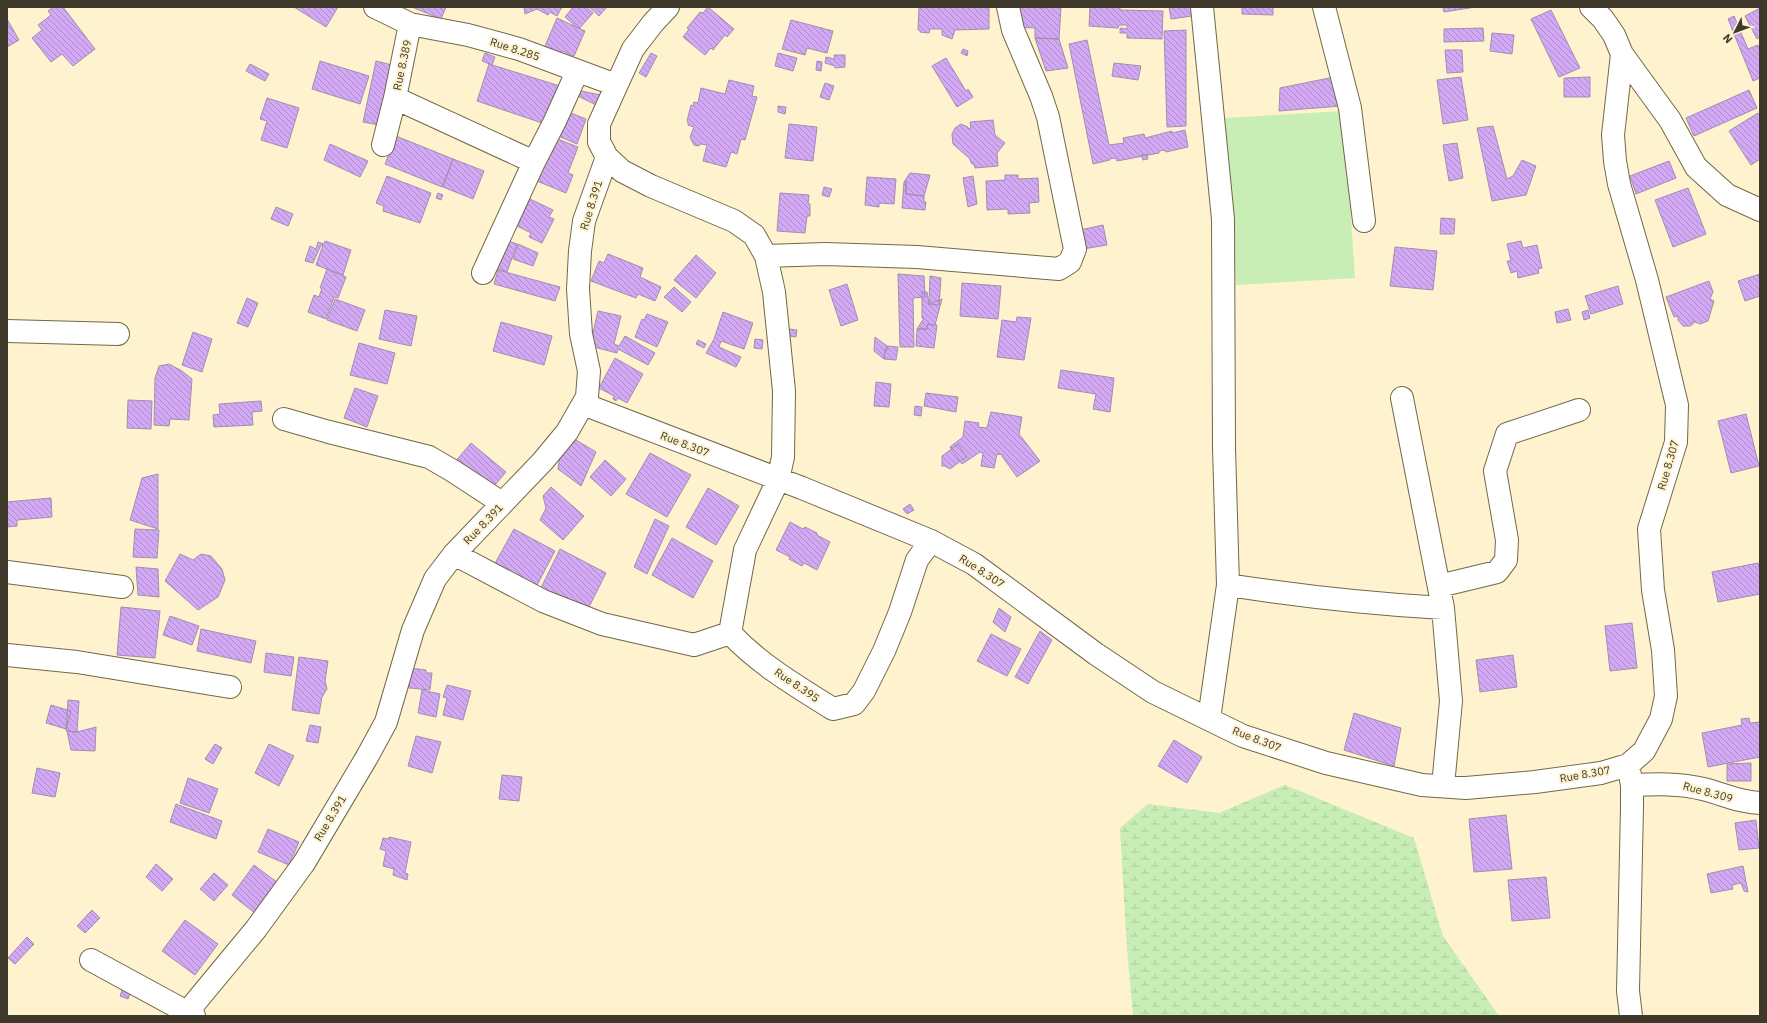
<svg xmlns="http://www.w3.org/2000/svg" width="1767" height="1023" font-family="'IBM Plex Sans',sans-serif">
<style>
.grass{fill:#c8eeb6}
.wetland{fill:url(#wetland-marsh)}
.building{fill:url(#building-back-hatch);stroke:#9f8fae}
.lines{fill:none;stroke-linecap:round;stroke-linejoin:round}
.minor-casing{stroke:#726848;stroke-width:24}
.minor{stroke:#fff;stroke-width:22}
.labels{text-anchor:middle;stroke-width:4;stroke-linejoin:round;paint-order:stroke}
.street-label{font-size:11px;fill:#3e392b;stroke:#fef3ce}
</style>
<defs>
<pattern id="wetland-marsh" width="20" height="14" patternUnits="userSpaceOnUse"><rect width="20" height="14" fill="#c8eeb6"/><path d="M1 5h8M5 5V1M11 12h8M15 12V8" fill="none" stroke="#adcd9d"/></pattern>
<pattern id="building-back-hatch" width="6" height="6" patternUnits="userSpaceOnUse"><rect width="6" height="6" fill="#d3a9f6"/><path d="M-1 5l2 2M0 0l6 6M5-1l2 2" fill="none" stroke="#ad8bc7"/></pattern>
</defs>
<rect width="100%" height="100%" fill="#fef3ce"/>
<path class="grass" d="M1344,111L1355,278L1236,285L1225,118Z"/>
<path class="wetland" d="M1285,785L1414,838L1443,936L1499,1016H1133L1127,949L1120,828L1148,804L1219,813Z"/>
<path class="building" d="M53,7H63L95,49L73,66L62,54L51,62L32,38L42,30L38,25L51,15L48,11Z
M294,7H338L326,27Z
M412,7H446L441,19Z
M524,7H562L557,16L550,12L548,15L537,9L525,14Z
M573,7H586L593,13L579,29L565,17Z
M589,7H607L599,16Z
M708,7L734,29L727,37L725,35L713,50L711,48L705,55L683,37L689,29L687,28L700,12L703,13Z
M919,7H989V29L955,30L952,39L942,35V29H930L929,33L920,32V30H918Z
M1015,7L1045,8L1046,7H1061L1059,39L1035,38V28L1014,27Z
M1090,7H1120V10L1163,11L1162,39L1127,38V33H1120V28L1127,29V25H1119L1118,28L1089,26Z
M1169,7H1191L1192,16L1171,19Z
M1242,7H1273V15L1242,14Z
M1443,7H1476L1444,12Z
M1760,8V37L1757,39L1745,16Z
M1551,10L1580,68L1559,77L1531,19Z
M1734,16L1748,49L1758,45L1760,50V78L1753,81L1728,19Z
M557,18L585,31L574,56L562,51L558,61L542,53Z
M7,19L19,40L7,47Z
M791,20L833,31L827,53L807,48L805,55L782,49Z
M1483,28L1484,41L1444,42V29Z
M1186,30V126L1167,127L1164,31Z
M1492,33L1514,35L1512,54L1490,51Z
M1035,38L1059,39L1068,68L1046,71Z
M1087,40L1109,145L1124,143L1123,138L1144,134L1145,138L1172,131V133L1185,130L1188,147L1166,152L1165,150L1159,151V153L1117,161L1116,158L1109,159L1110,160L1093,164L1069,44Z
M963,49L968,51L967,56L961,53Z
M1445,50H1462L1463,72L1447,73Z
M485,53L495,57L492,65L482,61Z
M651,53L657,56L646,77L639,73Z
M778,53L797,58L793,71L775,66Z
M834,55H845V67L835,68V66L825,63L826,57L835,59Z
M946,58L966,91L968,89L973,97L957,107L932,66Z
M320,61L369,76L360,104L312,89Z
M376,61L392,65L379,125L363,122Z
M817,61L822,62L821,71L816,70Z
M1114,63L1141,66L1138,80L1112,76Z
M250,64L269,74L265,81L246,71Z
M489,64L560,86L548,125L477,101Z
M1334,77L1341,106L1279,111L1280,88Z
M1461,77L1468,120L1443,124L1437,80Z
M1590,77V97H1564V78Z
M729,80L754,86L752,96L757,97L745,140L741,139L737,154L731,152L726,167L703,161L707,145L701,144L698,146L694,145L690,137L694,127L688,125V122L687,121L691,105L693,106L694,102L698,103L701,88L725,94Z
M825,83L834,86L829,100L820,97Z
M1749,90L1757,108L1694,136L1686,118Z
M581,91L601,95L596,105L578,96Z
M267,98L299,108L287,148L261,140L267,121L260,119Z
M778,106L786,107L785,114L778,112Z
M566,111L586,119L577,144L556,135Z
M1758,113L1760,117V159L1751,165L1729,131Z
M993,120L995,135L1005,143L997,153L998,166L975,168L974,164H972L969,158L953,144L952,134L955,128L961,124L968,127V129L971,128L970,122Z
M789,124L817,127L813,161L785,158Z
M1493,126L1507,179L1513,176L1522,160L1536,166L1526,195L1492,201L1477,128Z
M396,136L453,159L442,187L385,164Z
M555,138L578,147L568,173L573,175L566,193L537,181Z
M1457,143L1463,178L1449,181L1443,145Z
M330,144L368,161L360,177L324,160Z
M1147,154L1148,159L1143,160L1141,155Z
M453,159L484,171L473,199L443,187Z
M1669,161L1676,178L1636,194L1630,176Z
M910,173L930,175L924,196L906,194V182H904Z
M1005,175H1018V179L1038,178L1039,202L1029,203L1030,213L1008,214V209L987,210L986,181L1005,180Z
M387,176L431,193L420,223L383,211L384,206L376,203Z
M973,176L977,204L968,207L963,178Z
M867,177L896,179L894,204L879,203V207L865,205Z
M904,182H906V194L924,196V202H926L925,210L902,208Z
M824,187L832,189L829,197L822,195Z
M1688,188L1706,234L1673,247L1655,200Z
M438,193L443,195L441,200L436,198Z
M780,193L809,195L808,204H810V216H807L805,233L777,231Z
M530,199L553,210L549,217L554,219L542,243L529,237L531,233L517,226Z
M276,207L293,214L288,226L271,219Z
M1441,218L1455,219L1454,234H1440Z
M1103,225L1107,245L1083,249L1080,230Z
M503,239L517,244L507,272L493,267Z
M325,241L351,250L343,275L316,265L323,245H321L313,263L305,261L310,246L316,249L318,242L324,244Z
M1521,241L1523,248L1537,245L1542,268L1538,269L1539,273L1518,278L1517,271L1511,273L1507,261H1511L1507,244Z
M518,244L538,253L533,266L513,259Z
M1395,247L1437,251L1433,290L1390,286Z
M608,254L643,268L640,277L661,287L655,301L638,294L636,298L591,281L599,261L604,263Z
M696,255L716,273L696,298L674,280Z
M327,269L346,277L338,298L334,297L326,319L308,312L314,295L319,297L322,288H320Z
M498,270L560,287L555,301L494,284Z
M898,274L924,276L925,297L913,298L914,347H900Z
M1760,274V296L1745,301L1738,281Z
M930,276L941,278L939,305L929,304Z
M1709,281L1713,292L1710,299L1714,301L1708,321L1700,324L1693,321L1694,323L1690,326H1683L1678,320V316L1674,317L1666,297Z
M962,283L1001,286L998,319L960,316Z
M847,284L858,320L841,326L829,290Z
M1618,286L1623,304L1591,314L1585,296Z
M674,287L691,302L682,312L664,297Z
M922,292H927L929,304L942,299L935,325L928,324L927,329H917L924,318H922Z
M247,298L258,303L248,327L237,323Z
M335,299L365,310L357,331L327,320Z
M1568,309L1571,320L1557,323L1555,312Z
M385,310L417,316L411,346L379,339Z
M1588,310L1590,318L1584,320L1582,312Z
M598,311L621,316L614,344L619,346L625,336L655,353L648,365L618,349L617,353L590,346Z
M723,312L753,323L744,349L721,341L719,347L741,357L736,367L706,353L714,339Z
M647,314L668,322L657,347L635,337L642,319L644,320Z
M1017,317L1031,318L1024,360L997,357L1002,320L1016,322Z
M501,322L552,336L544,365L493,351Z
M928,324L937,325L934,348L916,346L917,329H927Z
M782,328L797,330L796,337L783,335Z
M193,332L212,339L202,372L182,365Z
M875,337L887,346V350H885L884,359L874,351Z
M755,339L763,340L762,349L754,348Z
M698,340L706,344L704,348L696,344Z
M359,343L395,353L387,384L350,375Z
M887,346L898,347L896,360L884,359L885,350H887Z
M615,358L643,374L627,403L618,398L616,401L613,399L614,396L599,388Z
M169,364L182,371L192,379L189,420L170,419L169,426L154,425L155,378L159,366Z
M1061,370L1114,378L1110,412L1093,409L1096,394L1058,388Z
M876,382L891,384L889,407L874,406Z
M355,388L378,396L367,427L344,418Z
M926,393L958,397L956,412L924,406Z
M128,400L152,401L151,429L127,428Z
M261,401L262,411L252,412L253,425L214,427L213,415L220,414L219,404Z
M915,406L922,407L921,416L914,415Z
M991,412L1022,417L1019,434L1040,461L1017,477L1002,456L1003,455L997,454L994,468L981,466L983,453L980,452L962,464L950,447L963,437L965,421L979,423L978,427L987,428Z
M1746,414L1759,466L1731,473L1718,421Z
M571,437L596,452L581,486L558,469L562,442Z
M471,443L506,472L489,492L454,463Z
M958,444L966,457L950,469L945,466H942V456Z
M650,453L691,475L667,517L626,494Z
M605,460L626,479L611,496L590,477Z
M158,474V529L130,520L142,478Z
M551,487L584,516L563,540L540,520L546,508L543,496Z
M708,488L739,506L716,545L686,527Z
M51,498L52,517L17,520V526L7,527V502Z
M910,504L914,510L907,514L903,509Z
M655,519L669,526L647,574L634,567Z
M790,522L803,529L805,527L817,533V535L830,542L817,570L804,563L802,566L789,559L790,557L776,550Z
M135,529L159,530L157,558L133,557Z
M514,529L555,551L535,589L493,567Z
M672,538L713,561L693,598L652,575Z
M560,549L606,573L586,613L540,590Z
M180,554L193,560L201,554L211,556L222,569L225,580L218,597L198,610L165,581Z
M1758,563L1760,572V594L1718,602L1712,572Z
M136,567L158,569L159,597L138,595Z
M121,607L160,611L155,658L117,655Z
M999,608L1011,617L1005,632L993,622Z
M170,616L199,626L192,645L163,635Z
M1632,623L1637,668L1610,671L1605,626Z
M201,629L256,641L251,663L197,651Z
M1040,631L1052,640L1028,684L1015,677Z
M991,634L1021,649L1007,676L977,661Z
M266,653L294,657L291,676L264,672Z
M1513,655L1517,687L1480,692L1476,660Z
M299,657L328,661L325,681L327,689L322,697L319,714L292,710Z
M409,668L426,670V673H432L430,690L400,687Z
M447,685L471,691L463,720L443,715L447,698L443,697Z
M422,690L440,694L436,717L418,713Z
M68,700L79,701L77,732L67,731L66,730Z
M51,705L71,711L66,729L46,723Z
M1354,713L1401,728L1394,766L1344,750Z
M1749,718L1750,723L1760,722V757L1708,767L1702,733L1742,725L1741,719Z
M310,725L321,727L318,743L306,741Z
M96,727L95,751L71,750L67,731L77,732Z
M416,736L441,742L432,773L408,766Z
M1174,740L1202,757L1187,783L1158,766Z
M215,744L222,748L213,764L205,759Z
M269,744L294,756L279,786L255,773Z
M1751,763V781H1727V764Z
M37,768L60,773L55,797L32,793Z
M502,775L522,777L519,801L499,799Z
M188,778L218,789L209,813L180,803Z
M176,804L222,821L216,839L170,822Z
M1506,815L1512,869L1474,872L1469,819Z
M1756,820L1759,848L1739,850L1735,823Z
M268,829L299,842L289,865L258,852Z
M389,837L411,842L405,873L408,874L407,880L393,875L394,869L383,866L386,851L380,849L383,838L389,839Z
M156,864L173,879L162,891L146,877Z
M254,865L278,883L256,914L232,895Z
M1743,866L1748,892L1744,891L1741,883L1732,885L1733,889L1711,893L1707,874Z
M214,873L228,885L214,901L200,889Z
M1546,877L1550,918L1512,921L1508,880Z
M92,910L100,918L85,933L77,926Z
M185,920L218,944L195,975L162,951Z
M27,937L34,944L15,964L8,958Z
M125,982L133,986L128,999L120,996Z"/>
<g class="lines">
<g class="minor-casing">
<path id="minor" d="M375,7L410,24L395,98L383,145
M1202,7L1223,219L1224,448L1228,585L1209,719
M1324,7L1350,108L1364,221
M410,24L468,35L519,49L616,85
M1622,54L1670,120L1696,167L1727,195L1760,210
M395,98L534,162
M607,157L622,171L651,186L734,221L754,235L766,256L774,292L784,391L783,457L778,480L745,550L730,633C759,664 796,686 833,709L854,704L864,691L884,651L900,612L917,560L931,541
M766,256L825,254L917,257L1059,269L1070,262L1075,249L1048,117L1041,96L1013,30L1008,7
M483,273L534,162L555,121L577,72
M7,331L118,334
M1402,398L1443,608L1451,701L1443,786
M583,404L802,488L931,541L974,564L1096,654L1153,692L1243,736L1326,763L1422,785L1466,788L1535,782L1601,773L1628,765L1644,751L1661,719L1666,696L1663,650L1653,590L1649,529L1676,442L1677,405L1647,280L1619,184L1615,161L1613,135L1622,54L1614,35L1603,19L1591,7
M284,419L329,432L429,457L453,471L502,503
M454,554L543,601L602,624L694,645L730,633
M7,572L122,587
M1228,585C1299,596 1371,604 1443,608
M1439,586L1497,572L1506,560L1507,540L1495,471L1507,434L1579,410
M7,655L77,662L230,687
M1628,765L1632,785V807L1628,991L1631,1016
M1632,785C1656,784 1679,783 1703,789C1724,794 1737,802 1760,803
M91,960L194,1016
M184,1016L256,929L304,863L367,757L386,722L413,630L435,579L454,554L543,461L567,432L587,397L589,371L581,334L578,289L580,251L584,221L607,157L599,142V124L633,49L653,23L668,7"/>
</g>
<use href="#minor" class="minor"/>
</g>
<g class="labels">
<g class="street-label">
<text transform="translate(515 49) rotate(18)" y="4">Rue 8.285</text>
<text transform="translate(402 65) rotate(-78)" y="4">Rue 8.389</text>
<text transform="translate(591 205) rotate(-73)" y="4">Rue 8.391</text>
<text transform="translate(685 444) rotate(21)" y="4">Rue 8.307</text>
<text transform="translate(1668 465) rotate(-74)" y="4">Rue 8.307</text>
<text transform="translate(483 524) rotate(-46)" y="4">Rue 8.391</text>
<text transform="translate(982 571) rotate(33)" y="4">Rue 8.307</text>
<text transform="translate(797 685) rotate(34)" y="4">Rue 8.395</text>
<text transform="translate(1257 739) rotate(21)" y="4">Rue 8.307</text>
<text transform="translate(1585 774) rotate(-10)" y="4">Rue 8.307</text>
<text transform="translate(1708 792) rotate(15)" y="4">Rue 8.309</text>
<text transform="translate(330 818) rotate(-59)" y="4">Rue 8.391</text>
</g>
</g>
<rect width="1767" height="1023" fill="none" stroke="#3e392b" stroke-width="16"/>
<g transform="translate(1735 32) rotate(228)" stroke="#fef3ce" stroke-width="3" paint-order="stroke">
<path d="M0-3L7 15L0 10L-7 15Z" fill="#3e392b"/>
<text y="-6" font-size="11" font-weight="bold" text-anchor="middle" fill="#3e392b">N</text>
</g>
</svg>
